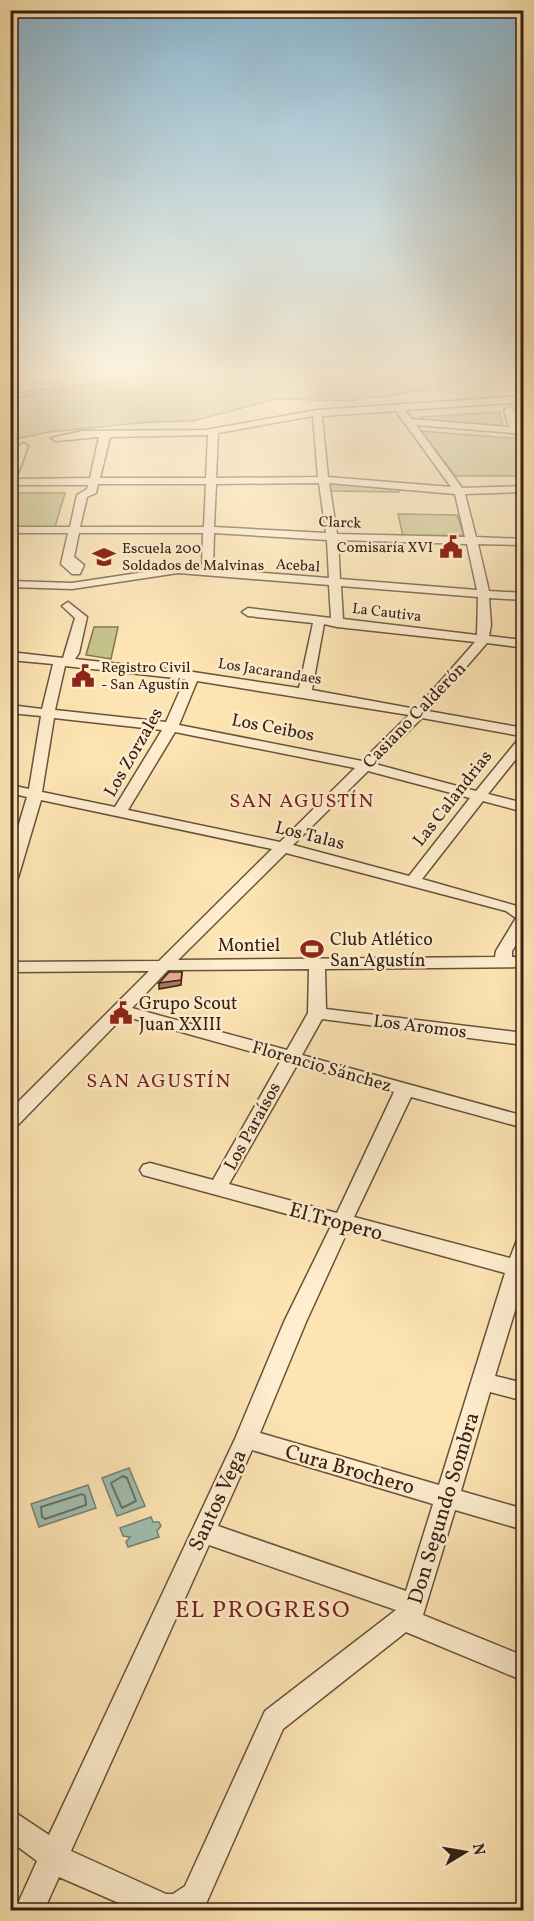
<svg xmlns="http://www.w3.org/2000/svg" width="534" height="1921" font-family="Vollkorn,serif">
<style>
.green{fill:#c5c289;stroke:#7e724f;stroke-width:1.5}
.water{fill:#9fbeb0;stroke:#757f72;stroke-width:1.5}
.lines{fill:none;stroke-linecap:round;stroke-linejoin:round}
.shore{stroke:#6b7062;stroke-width:2}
.minor-casing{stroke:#68523c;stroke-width:3}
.minor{fill:#feedce;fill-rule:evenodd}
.shaded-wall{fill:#a77865;stroke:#372115;stroke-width:1.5}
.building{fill:#eeac90;stroke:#372115;stroke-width:1.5}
.labels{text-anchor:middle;stroke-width:5;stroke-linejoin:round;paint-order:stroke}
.far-street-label{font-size:15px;fill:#372115;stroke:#feedce}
.far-poi-label{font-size:15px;fill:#372115;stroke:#feedce;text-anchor:start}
.street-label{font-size:18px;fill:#372115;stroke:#feedce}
.poi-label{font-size:18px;fill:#372115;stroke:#feedce;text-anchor:start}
.neighbourhood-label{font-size:20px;letter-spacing:1.5px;fill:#7a1f14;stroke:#feedce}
.near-street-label{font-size:21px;fill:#372115;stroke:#feedce}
.near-neighbourhood-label{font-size:24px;letter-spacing:1.5px;fill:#7a1f14;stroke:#feedce}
</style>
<rect width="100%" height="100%" fill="#fde4b3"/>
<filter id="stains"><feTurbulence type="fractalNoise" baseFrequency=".00333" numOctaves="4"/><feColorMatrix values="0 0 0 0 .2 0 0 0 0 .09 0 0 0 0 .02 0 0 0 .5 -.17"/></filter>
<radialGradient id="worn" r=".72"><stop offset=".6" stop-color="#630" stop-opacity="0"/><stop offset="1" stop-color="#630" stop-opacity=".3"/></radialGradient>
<path class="green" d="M142,377H453L451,380L428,384V389L381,397H366L354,401L277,399L193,421L149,422L49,432L11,440V398Z
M500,412L503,426L424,421L421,417Z
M421,431L523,439V476H455Z
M333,483L400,488L399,492L331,491L330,484Z
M14,493H65L55,527H11V503Z
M398,514L457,515L464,535L403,536Z
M94,627H118L111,659L86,655Z"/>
<path class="water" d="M129,1468L145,1506L117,1516L102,1478Z
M88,1485L96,1508L39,1527L31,1504Z
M151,1517L153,1522H159L161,1526L157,1531L159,1537L128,1547L126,1542L130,1537L123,1536L120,1528Z"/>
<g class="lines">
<path class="shore" d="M123,1476L127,1478L136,1501L122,1508L111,1483Z
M82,1494L85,1496L86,1505L45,1519L42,1517L41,1507Z"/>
<g class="minor-casing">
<path id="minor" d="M109,377H133L10,393V387Z
M524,396V402L405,410L412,419L509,427L504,410L509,407L512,408L519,420V428H524V434L416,425L462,488L524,486V492L465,494L476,537L524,539V545L478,544L489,591L524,593V600L489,598L491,625L489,636L524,640V648L487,643L428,711L524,728V749L488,794L524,803V812L483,801L422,879L524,908V933L512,951V957H524V967L325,969L326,1009L524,1033V1045L322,1019L302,1055L524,1116V1128L411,1097L354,1217L510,1258L517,1240L524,1238V1281L495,1376L524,1383V1401L490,1392L461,1491L524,1509V1530L455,1510L423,1615L524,1656V1681L406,1632L283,1729L205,1906L199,1910H135L59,1877L44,1910H15L37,1861L10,1841V1809L49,1835L235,1439L284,1322L331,1226L143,1175L140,1170L143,1165L150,1163L213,1180L281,1060L124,1016L17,1126L10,1128V1110L149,971L10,972V962L159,961L272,849L41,800L18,878L10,882V854L27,797L10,793V785L29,789L41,716L10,713V705L42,709L53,664L10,660V652L63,658L75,618L62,606L68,602L87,617L79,653L75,659L193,672L299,688L313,623L248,616L242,612L248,608L331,618L329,585L178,573L72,589L10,587V581L72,583L178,567L202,568L203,533H79L74,557L84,565L80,574H72L61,564L68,533H10V527H70L77,495L87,489L88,485H10C10,472 10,450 23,443L28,446L16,479L90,478L99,437L56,441L51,438L82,431L205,430L317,410ZM396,411L451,487L328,477L322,416ZM313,416L318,477L216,478L218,433ZM208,435L206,478H100L110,437ZM319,483L326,533L214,527L216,484ZM329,483L455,494L465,537L337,534ZM98,484H206L204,527H80L87,497L96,493ZM214,533L327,540L329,578L213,569ZM338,540L467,544L477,590L340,579ZM341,586L478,597L477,635L343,619ZM324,624L337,627L475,642L416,709L312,690ZM65,666L184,679H185L166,722L55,710ZM197,681L409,715L362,761L179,725ZM54,718L162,730L115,807L42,792ZM422,718L521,736L476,791L375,764ZM175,732L355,768L280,842L128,810ZM368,771L470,798L409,876L293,845ZM286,853L506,911L516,918L496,951L495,957L178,960ZM309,969L308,1013L287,1050L132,1008L168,970ZM297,1065L394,1092L337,1213L229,1184ZM348,1230L505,1273L439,1485L260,1433L306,1322ZM252,1450L433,1504L406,1591L218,1526ZM209,1545L396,1610L265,1711L185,1886L173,1894H166L71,1851Z"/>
</g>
<use href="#minor" class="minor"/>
</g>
<path class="shaded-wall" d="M182,972L181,985L159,989V983Z"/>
<path class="building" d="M169,972H182L181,980L159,983Z"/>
<linearGradient id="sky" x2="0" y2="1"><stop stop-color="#8bb8d2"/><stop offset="0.58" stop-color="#fef3dd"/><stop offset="1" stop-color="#fef3dd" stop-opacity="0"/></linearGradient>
<rect width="534" height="645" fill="url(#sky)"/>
<defs>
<g id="civic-bare" transform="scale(1.8)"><path d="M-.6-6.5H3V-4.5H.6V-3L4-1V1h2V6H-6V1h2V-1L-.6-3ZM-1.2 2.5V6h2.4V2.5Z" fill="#8f2418" stroke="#feedce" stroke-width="2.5" paint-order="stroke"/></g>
<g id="school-bare" transform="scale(1.8)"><path d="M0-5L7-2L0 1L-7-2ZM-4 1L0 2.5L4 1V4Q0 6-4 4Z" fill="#8f2418" stroke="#feedce" stroke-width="2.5" paint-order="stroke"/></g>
<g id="stadium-bare" transform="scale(1.8)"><path d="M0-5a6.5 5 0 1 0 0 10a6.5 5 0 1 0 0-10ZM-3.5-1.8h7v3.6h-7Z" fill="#8f2418" stroke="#feedce" stroke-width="2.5" paint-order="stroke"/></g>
</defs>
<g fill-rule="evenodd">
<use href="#civic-bare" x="451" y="547"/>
<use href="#school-bare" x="104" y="557"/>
<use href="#civic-bare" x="83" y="676"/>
<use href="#stadium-bare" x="312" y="949"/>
<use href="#civic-bare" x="121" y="1013"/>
</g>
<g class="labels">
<g class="far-street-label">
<text transform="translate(340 522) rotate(2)" y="5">Clarck</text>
<text transform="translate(298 565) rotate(4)" y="5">Acebal</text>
<text transform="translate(387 612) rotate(7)" y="5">La Cautiva</text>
<text transform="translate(270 671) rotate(9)" y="5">Los Jacarandaes</text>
</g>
<g class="far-poi-label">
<text x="433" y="552" text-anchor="end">Comisaría XVI</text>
<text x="122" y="553">Escuela 200<tspan x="122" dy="17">Soldados de Malvinas</tspan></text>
<text x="101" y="672">Registro Civil<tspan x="101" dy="17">- San Agustín</tspan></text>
</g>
<g class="street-label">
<text transform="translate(414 715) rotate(-46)" y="6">Casiano Calderón</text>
<text transform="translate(273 727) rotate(11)" y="6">Los Ceibos</text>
<text transform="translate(133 752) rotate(-60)" y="6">Los Zorzales</text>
<text transform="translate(452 798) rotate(-52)" y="6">Las Calandrias</text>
<text transform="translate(310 835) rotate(14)" y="6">Los Talas</text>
<text x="249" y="951">Montiel</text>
<text transform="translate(420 1026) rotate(7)" y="6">Los Aromos</text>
<text transform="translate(322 1066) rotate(16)" y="6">Florencio Sánchez</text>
<text transform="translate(252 1126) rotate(-61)" y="6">Los Paraísos</text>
</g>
<g class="poi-label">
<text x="330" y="945">Club Atlético<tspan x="330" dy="21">San Agustín</tspan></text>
<text x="139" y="1009">Grupo Scout<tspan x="139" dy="21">Juan XXIII</tspan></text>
</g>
<g class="neighbourhood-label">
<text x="302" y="807">SAN AGUSTÍN</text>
<text x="159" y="1087">SAN AGUSTÍN</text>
</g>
<g class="near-street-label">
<text transform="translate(336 1221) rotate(15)" y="7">El Tropero</text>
<text transform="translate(350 1469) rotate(16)" y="7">Cura Brochero</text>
<text transform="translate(217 1500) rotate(-65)" y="7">Santos Vega</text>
<text transform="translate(443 1508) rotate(-73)" y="7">Don Segundo Sombra</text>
</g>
<g class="near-neighbourhood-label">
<text x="263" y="1617">EL PROGRESO</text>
</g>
</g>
<rect width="534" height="1921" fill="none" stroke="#fde4b3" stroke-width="36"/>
<rect x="12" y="12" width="510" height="1897" fill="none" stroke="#372115" stroke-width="3"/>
<rect x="18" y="18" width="498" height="1885" fill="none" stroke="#372115" stroke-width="1.5"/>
<g transform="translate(465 1852) rotate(79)" stroke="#feedce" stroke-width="4.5" paint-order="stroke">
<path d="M0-4.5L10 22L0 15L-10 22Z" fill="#372115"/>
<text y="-9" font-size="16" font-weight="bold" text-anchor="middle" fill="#372115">N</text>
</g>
<rect width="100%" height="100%" filter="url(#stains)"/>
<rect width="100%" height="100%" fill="url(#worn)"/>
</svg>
